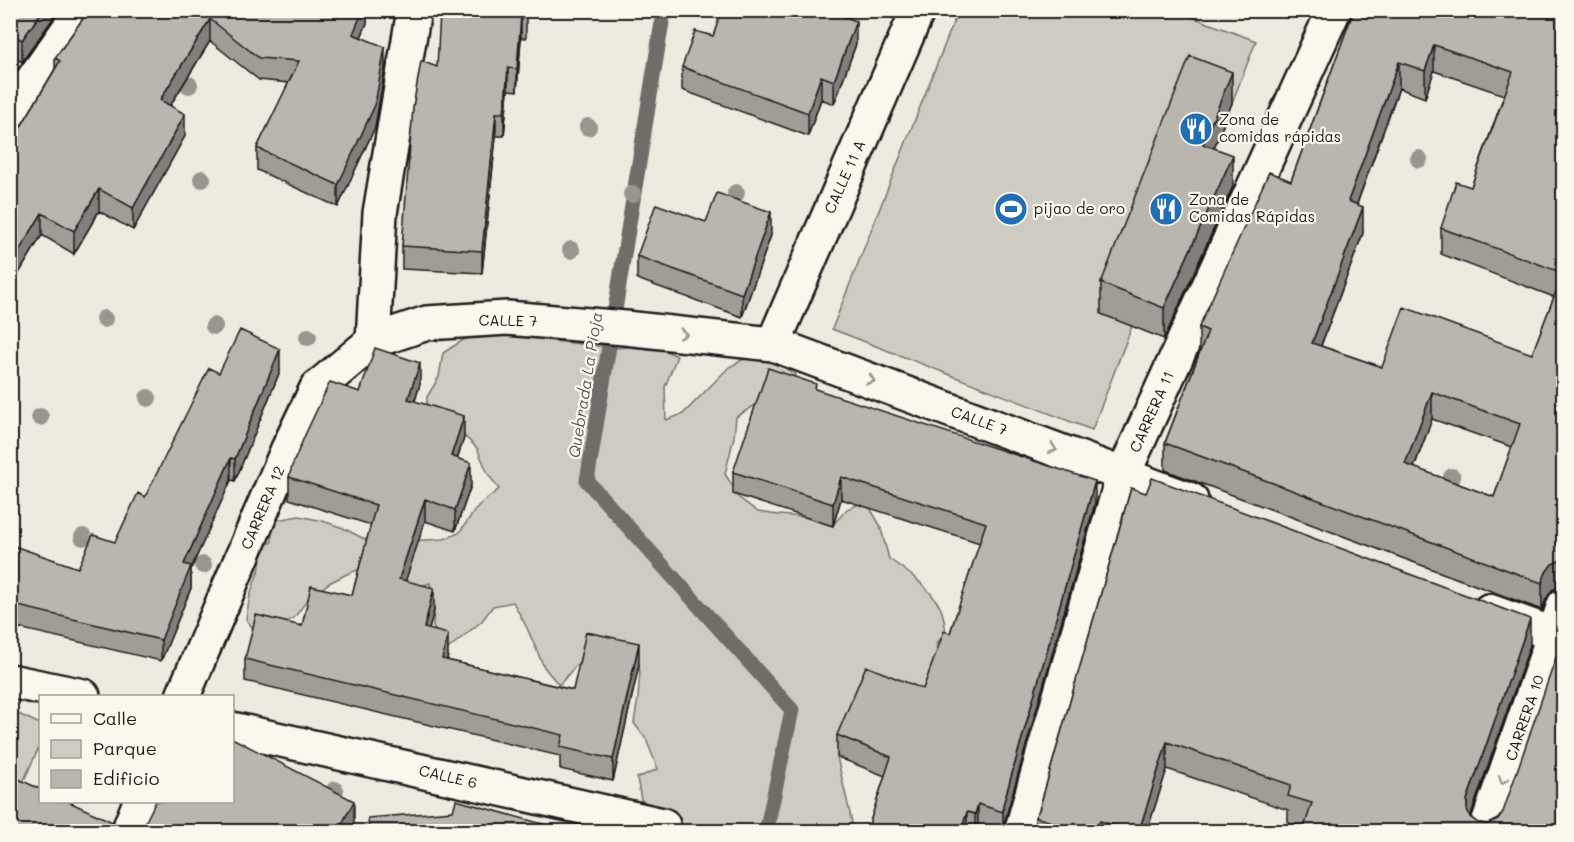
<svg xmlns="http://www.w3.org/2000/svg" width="1574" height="842" font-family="Mali,sans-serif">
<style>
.green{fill:#ceccc2;stroke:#75746f;stroke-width:1.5}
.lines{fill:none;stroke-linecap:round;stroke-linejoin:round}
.stream{stroke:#6f6d69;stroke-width:15}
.street-casing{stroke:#1c1c1c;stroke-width:38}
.secondary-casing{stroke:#1c1c1c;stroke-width:38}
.street{stroke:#fbf7ec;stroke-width:33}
.secondary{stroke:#fbf7ec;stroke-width:33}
.tree{fill:#98968f}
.wall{fill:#9f9d96;stroke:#1c1c1c;stroke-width:1.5;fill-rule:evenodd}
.shaded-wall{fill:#827f7a;stroke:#1c1c1c;stroke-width:1.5}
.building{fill:#b9b6af;stroke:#1c1c1c;stroke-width:1.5;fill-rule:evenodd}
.oneway{stroke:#97948e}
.labels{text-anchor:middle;stroke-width:4.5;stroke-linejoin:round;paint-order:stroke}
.poi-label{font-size:15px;fill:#1c1c1c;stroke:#fbf7ec;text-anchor:start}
.street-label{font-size:15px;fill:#1c1c1c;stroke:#fbf7ec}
.water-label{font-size:16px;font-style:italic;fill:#5a5956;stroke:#fbf7ec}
</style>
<rect width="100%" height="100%" fill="#eeeadf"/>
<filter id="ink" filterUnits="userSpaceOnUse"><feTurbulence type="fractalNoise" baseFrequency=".0167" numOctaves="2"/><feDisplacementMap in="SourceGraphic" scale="12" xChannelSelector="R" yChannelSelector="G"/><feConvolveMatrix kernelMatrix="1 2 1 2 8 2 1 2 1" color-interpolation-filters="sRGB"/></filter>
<g filter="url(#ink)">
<path class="green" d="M958,11H1176L1256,41L1232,103L1190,87L1132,326L1092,430L832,329Z
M516,334L544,340L617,348L634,346L657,347L677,356L665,387L666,420L683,414L729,367L748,357L773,360L795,374L791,385L765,399L736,417L734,437L725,474L735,490L734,494L758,512L778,515L804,517L832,526L847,509L866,501L880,525L889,559C907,571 931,588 941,609C944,616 945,625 946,633L936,644L939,665L932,685L837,757L854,831L665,832L672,815L641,800L637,778L658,769L646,739L634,723L638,698L640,672L635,646L586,654L559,685L544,667L527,628L513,602L493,606L482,621L448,649L433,627L434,610L430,583L398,594L368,566L347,574L329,583L308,599L294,618L273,630H254L246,619L250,595L260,567V548L272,542L271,521L299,516L323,521L343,528L372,543L444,539L459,533L478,506L499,489L488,474L477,448L458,430L426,419L427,397L439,377L443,353L463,340L483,335Z
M10,710L40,724V745L14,802L10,800Z"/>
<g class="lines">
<path class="stream" d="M664,10L587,481L792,710L766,832"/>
<g class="street-casing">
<path id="street" d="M10,112L82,10
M373,341L380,213L414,10
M773,344L918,10
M1489,611L1564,638
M10,681L83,696
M183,696L288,449L317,388L373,341L427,323L507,318L625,328L773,344L1191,500
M232,729L663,825
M128,832L140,802
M1021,832L1123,475L1334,10"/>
</g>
<g class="secondary-casing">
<path id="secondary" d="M1485,832L1564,605"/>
</g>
<use href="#street" class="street"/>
<use href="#secondary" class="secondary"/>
</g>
<g class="tree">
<circle cx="189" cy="85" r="9"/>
<circle cx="588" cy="127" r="9"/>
<circle cx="1419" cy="159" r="9"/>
<circle cx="202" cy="179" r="9"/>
<circle cx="736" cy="193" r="9"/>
<circle cx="632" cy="194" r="9"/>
<circle cx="571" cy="250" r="9"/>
<circle cx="104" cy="319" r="9"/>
<circle cx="214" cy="326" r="9"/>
<circle cx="308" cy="337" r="9"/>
<circle cx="148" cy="398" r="9"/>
<circle cx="40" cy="417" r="9"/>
<circle cx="1452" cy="477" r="9"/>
<circle cx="83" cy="537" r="9"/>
<circle cx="203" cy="565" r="9"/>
<circle cx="335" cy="790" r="9"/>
</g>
<path class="wall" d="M10,10H59L22,62L10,55Z
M89,10H367V23L361,37L385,69L375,127L338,207L257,170V148L289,83L259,80L210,41L170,106L185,136L133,230L99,211L74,254L42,235L10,288V145L55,69V58Z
M449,10H526V38H521L517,91L508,90L504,136H496L482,273L402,269V246Z
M1354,10H1563V587H1561L1552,590L1546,599L1542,610L1165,470V443L1199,354V327L1291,181ZM1434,71L1504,95L1471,187L1441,228V254L1554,297L1532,354L1382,367L1321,346L1363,233L1357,204L1399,88L1425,98ZM1432,419L1512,447L1494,497L1414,468Z
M713,36L856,44L834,104L821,99L808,136L682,90V67Z
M1232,103L1214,148L1233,186L1164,339L1101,314V283Z
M706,222L771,235L742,317L637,279V256Z
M280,371L235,481L231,480L191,569V588L161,661L10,626V559L78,568L115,542L145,497L219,373Z
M420,384L415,401L464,438L457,458L471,485L455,531L425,521L405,581L434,610L429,629L448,655L447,660L573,690L639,665L613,781L560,769V756L245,681V659L352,595L371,525L289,499V477L360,392Z
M816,390L1095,503L1003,827V831H996L978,826L977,831H867L885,776L837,757V735L923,689L950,633L980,543L841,499L833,526L733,494V472Z
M1131,488L1530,645L1470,817L1478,823L1488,824L1498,819L1503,812L1563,831L1304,827L1288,823V810L1167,769L1147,831H1035V817L1039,810Z"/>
<path class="shaded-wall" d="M43,10H59L22,62V40Z
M359,10H367V23L353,56V34Z
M521,15V38L517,91V69Z
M210,19V41L160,122V100Z
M856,21V44L834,104V81Z
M1434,45V71L1425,98V71Z
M385,47V69L375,127L338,207V185Z
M1399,62V88L1348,228V201Z
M508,68V90L504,136V113Z
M1232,72V103L1203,175V144Z
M821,76V99L808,136V113Z
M496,113V136L482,273V251Z
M185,114V136L133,230V208Z
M1233,155V186L1164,339V308Z
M99,189V211L74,254V231Z
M1363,207V233L1312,369V343Z
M771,212V235L742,317V294Z
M42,213V235L10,288V266Z
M280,349V371L235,481V459Z
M420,363V384L408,421V399Z
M1432,392V419L1405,491V464Z
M464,416V438L451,478V456Z
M231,458V480L191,569V588L161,661V640L184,564Z
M471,463V485L455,531V510Z
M841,477V499L833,526V504Z
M1095,481V503L1003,827V831V805Z
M425,499V521L399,601V579Z
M1561,560V587L1552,590L1546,599L1542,610V583L1546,572L1552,564Z
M434,588V610L424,650V628Z
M1530,619V645L1467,826V800Z
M448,634V655L442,681V659Z
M639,643V665L613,781V759Z
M1167,742V769L1147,831H1139Z
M354,801V826L351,831H338Z
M978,804V826L977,831H975V814Z
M967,812V831H961Z
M1100,821V831H1096Z"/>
<path class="building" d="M10,10H43L22,40L10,33Z
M89,10H363L353,34L385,47L375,105L338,185L257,148L299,61L259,58L210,19L160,100L185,114L133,208L99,189L74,231L42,213L10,266V145L60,61L55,58Z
M449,10H526V15H521L517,69L508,68L504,113H496L482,251L402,246L413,107L421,61L437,67L440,13L449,14Z
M722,10H828L856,21L834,81L821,76L808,113L682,67L695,31L713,36Z
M1354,10H1563V560H1561L1552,564L1546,572L1542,583L1165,443L1208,331L1199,327L1269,172L1291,181ZM1434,45L1513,72L1471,187L1456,182L1441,228L1563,273L1532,354L1404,307L1382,367L1312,343L1363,207L1348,201L1399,62L1425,71ZM1432,392L1520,424L1494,497L1405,464Z
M1190,56L1232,72L1203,144L1233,155L1164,308L1101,283Z
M717,193L771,212L742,294L637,256L656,204L706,222Z
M240,330L280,349L235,459L231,458L184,564L191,566L161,640L10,604V559L14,546L78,568L93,535L115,542L138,493L145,497L209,368L219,373Z
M375,348L420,363L408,399L464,416L451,456L471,463L455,510L425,499L399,579L434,588L424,628L448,634L442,659L573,690L586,632L639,643L613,759L560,747L563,735L245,659L256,615L302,626L311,586L352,595L376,505L289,477L292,466L305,435L330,382L360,392Z
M768,368L816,384L815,389L1095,481L1003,805V812L978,804L975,814L967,812L961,831H867L891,757L837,735L866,666L923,689L944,631L950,633L986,523L841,477L833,504L733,472Z
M1152,478L1530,619L1467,800V809L1470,817L1478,823L1488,824L1498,819L1503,812L1563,637V831H1303L1312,803L1288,796L1291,785L1167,742L1139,831H1132L1100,821L1096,831H1082L1035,817L1039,810L1131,488L1146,493Z
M232,738L354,801L338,831H141L156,801H232Z
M10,775L40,789V801H67L132,831H10Z
M456,800L568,831H369L368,818L453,811Z
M572,828L585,831H571Z"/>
<defs><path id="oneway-chevron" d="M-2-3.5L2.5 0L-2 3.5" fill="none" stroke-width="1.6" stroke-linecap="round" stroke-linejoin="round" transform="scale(1.5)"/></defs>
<g class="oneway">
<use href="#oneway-chevron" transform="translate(683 334) rotate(6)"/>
<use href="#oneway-chevron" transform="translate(871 380) rotate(20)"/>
<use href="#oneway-chevron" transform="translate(1053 449) rotate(20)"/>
<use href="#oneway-chevron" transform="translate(1503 780) rotate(109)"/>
</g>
</g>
<defs>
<g id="restaurant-disc" transform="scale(1.725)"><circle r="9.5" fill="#1f6fb2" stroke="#fbf7ec"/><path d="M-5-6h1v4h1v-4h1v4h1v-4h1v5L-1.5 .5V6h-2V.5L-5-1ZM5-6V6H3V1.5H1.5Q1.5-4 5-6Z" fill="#fff"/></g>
<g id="stadium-disc" transform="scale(1.725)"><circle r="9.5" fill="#1f6fb2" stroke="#fbf7ec"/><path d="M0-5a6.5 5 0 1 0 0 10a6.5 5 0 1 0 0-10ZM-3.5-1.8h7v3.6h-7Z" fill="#fff"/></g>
</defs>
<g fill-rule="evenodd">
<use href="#restaurant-disc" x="1196" y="129"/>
<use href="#stadium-disc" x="1011" y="209"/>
<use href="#restaurant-disc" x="1166" y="209"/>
</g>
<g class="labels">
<g class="poi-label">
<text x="1219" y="125">Zona de<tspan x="1219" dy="17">comidas rápidas</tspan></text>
<text x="1189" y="205">Zona de<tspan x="1189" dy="17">Comidas Rápidas</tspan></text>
<text x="1034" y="214">pijao de oro</text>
</g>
<g class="street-label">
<text transform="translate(845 177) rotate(-66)" y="5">CALLE 11 A</text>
<text transform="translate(508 321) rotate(1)" y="5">CALLE 7</text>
<text transform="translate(1152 412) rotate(-66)" y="5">CARRERA 11</text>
<text transform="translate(979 421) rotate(20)" y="5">CALLE 7</text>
<text transform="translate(263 508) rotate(-67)" y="5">CARRERA 12</text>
<text transform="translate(1525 718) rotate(-71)" y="5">CARRERA 10</text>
<text transform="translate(448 777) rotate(13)" y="5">CALLE 6</text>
</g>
<g class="water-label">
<text transform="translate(585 385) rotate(-81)" y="6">Quebrada La Pioja</text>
</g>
</g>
<rect width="1574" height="842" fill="none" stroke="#fbf7ec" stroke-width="36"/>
<rect x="18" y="18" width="1538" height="806" fill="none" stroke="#1c1c1c" stroke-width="2" filter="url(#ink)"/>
<rect x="39" y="695" width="195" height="108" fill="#fbf7ec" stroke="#a29f99" stroke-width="1.5"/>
<rect x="51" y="714" width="30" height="9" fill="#fbf7ec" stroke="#a29f99" stroke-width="1.5"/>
<text x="93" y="725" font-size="18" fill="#1c1c1c">Calle</text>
<rect x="51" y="740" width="30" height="18" fill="#ceccc2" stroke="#a29f99" stroke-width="1.5"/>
<text x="93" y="755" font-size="18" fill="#1c1c1c">Parque</text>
<rect x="51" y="770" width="30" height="18" fill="#b9b6af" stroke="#a29f99" stroke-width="1.5"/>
<text x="93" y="785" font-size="18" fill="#1c1c1c">Edificio</text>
</svg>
